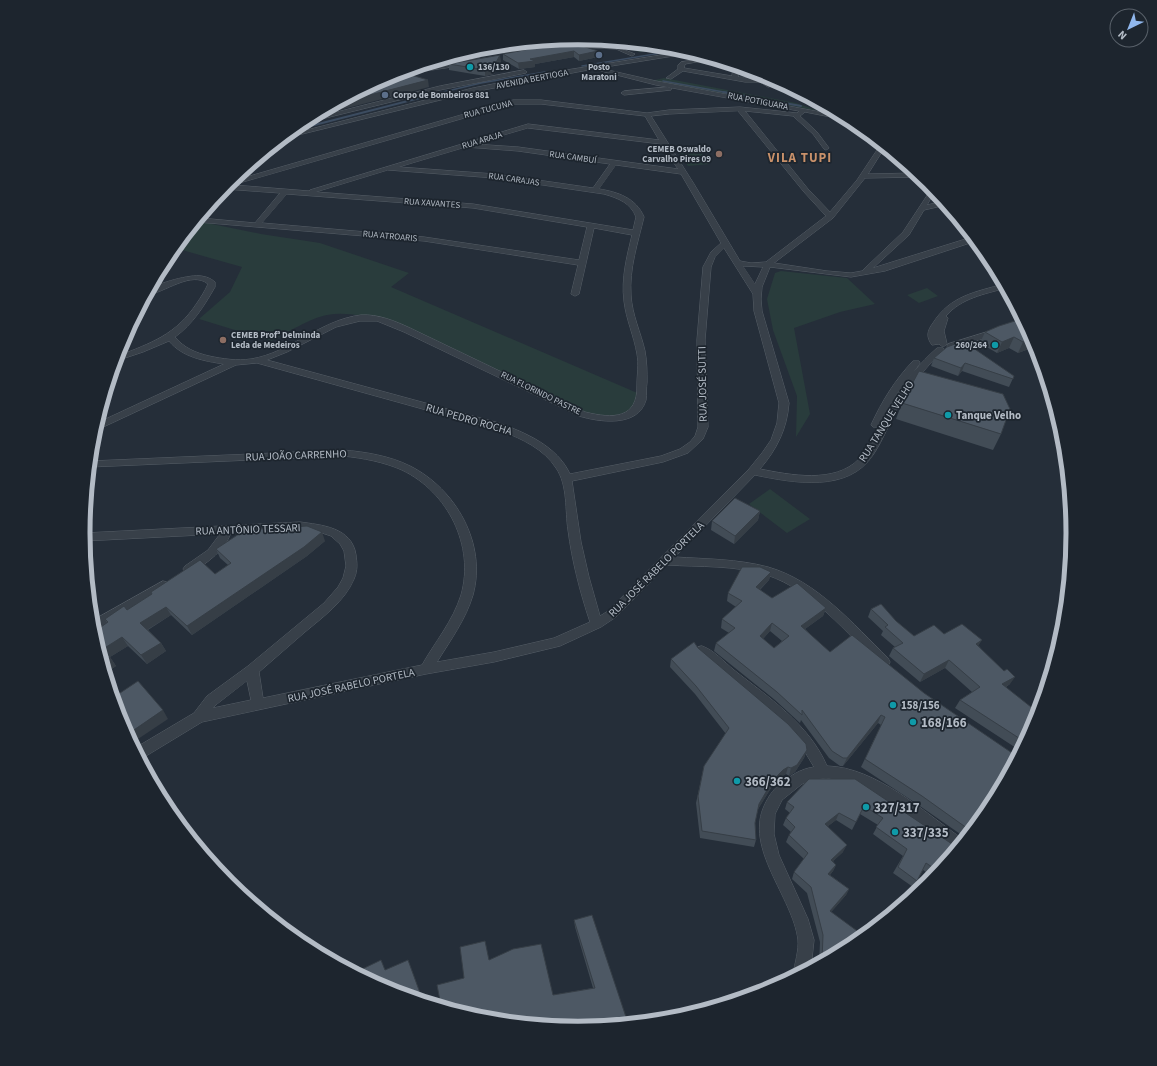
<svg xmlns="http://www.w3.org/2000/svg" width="1157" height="1066" font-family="'Source Sans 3',sans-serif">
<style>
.green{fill:#293c3c}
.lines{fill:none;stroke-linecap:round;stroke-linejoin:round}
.stream-far1{stroke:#3c4c60;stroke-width:1.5}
.stream{stroke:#3c4c60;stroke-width:2}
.minor-casing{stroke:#565e67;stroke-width:1}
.minor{fill:#384049;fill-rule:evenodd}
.wall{fill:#424c56;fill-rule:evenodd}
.shaded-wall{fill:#363e46}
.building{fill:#4d5864;stroke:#363e46;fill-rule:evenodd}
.service-dot{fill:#5c6f8a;stroke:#1d252e;stroke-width:1.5}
.culture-dot{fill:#0f9aa8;stroke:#1d252e;stroke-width:1.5}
.education-dot{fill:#8d6e63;stroke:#1d252e;stroke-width:1.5}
.labels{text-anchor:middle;stroke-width:3.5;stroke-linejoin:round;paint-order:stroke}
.far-poi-label{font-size:9px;font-weight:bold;fill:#b3bbc5;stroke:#1d252e;text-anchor:start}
.far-street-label{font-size:9px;fill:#b3bbc5;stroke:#1d252e}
.street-label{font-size:11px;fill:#b3bbc5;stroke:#1d252e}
.poi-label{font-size:11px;font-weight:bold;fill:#b3bbc5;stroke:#1d252e;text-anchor:start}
.far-district-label{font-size:13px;font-weight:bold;letter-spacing:1px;fill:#c9916a;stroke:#1d252e}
.near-poi-label{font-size:13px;font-weight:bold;fill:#b3bbc5;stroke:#1d252e;text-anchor:start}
.rim{fill:none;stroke:#b3bbc5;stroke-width:5}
</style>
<rect width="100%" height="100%" fill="#252e39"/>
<path class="green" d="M637,44L669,47L640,52L627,49Z
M664,78L796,103L819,111L651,81Z
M699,150L710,164L688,166L678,152Z
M197,221L261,234L320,243L409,273L391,287L642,395L635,409L605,419L582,414L377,319C361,315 343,312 327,315C310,318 287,333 271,341L199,319L230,292L242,267L175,248Z
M781,271L847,278L875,304L840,312L794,328L810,414L796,437L797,396L773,330L767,299L775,273Z
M927,288L938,296L919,303L907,295Z
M770,489L810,519L787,533L749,504Z"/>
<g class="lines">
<path class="stream-far1" d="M582,66L673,51
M663,81L729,93
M439,93L481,83L545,72"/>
<path class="stream" d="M723,92L801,106
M291,131L443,92"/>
<g class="minor-casing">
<path id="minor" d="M575,38V40L564,43L617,47L635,54L632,56L616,49L557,46L549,48L547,47L548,46L528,43H556Z
M687,51L692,53L599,68L656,81L831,114L834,112L854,122H855L853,123L841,119L805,112L800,116L817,132L829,148L826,150L824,149L813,134L793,116L745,111L808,189L830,212L857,180L881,144L885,147L868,174L916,173L921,177L865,178L833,218L774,263L827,271L851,273L862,271L903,232L928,194L929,187L930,185L935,191L927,205L944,201L946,205L924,210L909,235L873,268L972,237L976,241L885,271L851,277L770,267L762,287L761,299L762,311L789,403C787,429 777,449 760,469C790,475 835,484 859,459C867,450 873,439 878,427H873L871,425C882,401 895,380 913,361H919L920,363C912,375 902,385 894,398C907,379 920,363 937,348H943L944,350C940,355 934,360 929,365C918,377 908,390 900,404C890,420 884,439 873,455C848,493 794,483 755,475L675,557C706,559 738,559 768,567C817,581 853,624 888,658L890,662L888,666L884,667L880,666C847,633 812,590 767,575C735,565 699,567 667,565L616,617L601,627L560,646L494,662L426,674L202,722L141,759L135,748L194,713L207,696L248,666L324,603L338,587L343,578L346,566L344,551L340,544L331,536L322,533L300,530L231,533C224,551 208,562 193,572L189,573L185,572L183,569L185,566L208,550L220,534L84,541V533L300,522C321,525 352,527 356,555C357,563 358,570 354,579C345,601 323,617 305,632C290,645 274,659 259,672L263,698L422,665C435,642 453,621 461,595C475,546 448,492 402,470C384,462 363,458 343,456L90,467L91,461L343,450C366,452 390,456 410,466C456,489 487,544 473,595C466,619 450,641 437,662L494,652L554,638L590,622C580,592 572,561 568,530C565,511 568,485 556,468C544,449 522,439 502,431L257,363L236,365L99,429L95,430L97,423L224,364C204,361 182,357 169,341L143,352L116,361L118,356C151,343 176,335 197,303C201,297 205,291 208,284C192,270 164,293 147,295C148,293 149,291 150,290C156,283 192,274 201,276C207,277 210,278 215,282V287C204,306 193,324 175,337C184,348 196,353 209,356C223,359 237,361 251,359C290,353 320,320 361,315C378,314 395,321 410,328L585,412C613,419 638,419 637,385C637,374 639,364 637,354C634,336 626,319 624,301C621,278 627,256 632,235L594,228L579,294L575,296L571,294L578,265L424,241L197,222L200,218L255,223L280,193L224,189L229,182L513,100H541L647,113L669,110L740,107L797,113L799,111L656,85L593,69L473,92L282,139L287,135L473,88L554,72ZM513,104H541L645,116L659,140L528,124L310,190L309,191L233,185ZM738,111L804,192L826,216L766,262L751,263L740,261L694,184L651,116L669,114ZM528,128L661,144L678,169L518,147L473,144ZM466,147L518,151L610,164L593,188L495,174L399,167ZM616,165L681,174L721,243L711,252L703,267L697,340L698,427L695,436L690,442L680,449L661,456L570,474C557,446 526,433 499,423L267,360L287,352L336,327L360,321H377L404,332L579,416C599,422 638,428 646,400C647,394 646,388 647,382C647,372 647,362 645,351C641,333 632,315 631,295C629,269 638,242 644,217C636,198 618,192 599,189ZM388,170L495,178L604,194C618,198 631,203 636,217L633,230L473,204L316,192ZM287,194L473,208L587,227L579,260L424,237L262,223ZM724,248L753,294L754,311L779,403L777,423L771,440L762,453L749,469L608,611L600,616L589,577L581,542L572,481L663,462L688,453L703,439L708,427L705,340L711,267L715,257ZM743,266L763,267L755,284ZM247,681L251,700L213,708L217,704Z
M463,53L483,59L484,60L481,62L459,55Z
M709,58L714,59L685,64L684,68L732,76L733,65L738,66V77L757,78L754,71L759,73L763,79L773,86L768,87L760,82H745L683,71L671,79L666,78L678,69V65L681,62Z
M463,62L465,63V65L432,70L416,68Z
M524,70L527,72L526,73L440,90L301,124L309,119L440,86Z
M669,87L671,88V90L624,95L621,93L624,91Z
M1004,284L1006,288C985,294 961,298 946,316L948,318L944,331L947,344L943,347L939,344L932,345C926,337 927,331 933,323C950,296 975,292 1004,284Z
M1022,321H1024L1026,325L954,348H948L947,346L948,344Z
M163,581L167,582L169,585L167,588L94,632L92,621Z
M702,646C714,650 724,662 734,670C768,697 809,724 827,766C876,767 925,813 964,840L954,851L890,805L852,782L826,778L811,780L802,784L782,800L775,814L774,834L779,855L808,919L814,940L811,968L794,976L793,973C795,964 799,949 798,940C793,897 743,848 765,804C769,796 772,791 779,785C790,776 800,769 814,767L802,747L787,731L698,655L696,651L698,647Z"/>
</g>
<use href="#minor" class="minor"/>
</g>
<path class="wall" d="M555,42L598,57L579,61L574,57L535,64V67L519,69L503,60V54L524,50Z
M465,53L468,60L439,64L426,65Z
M501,61L494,74L485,76L449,70V64Z
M999,326L1036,344L1037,346L1018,353L1009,348L997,353L980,343L985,332Z
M947,347L1014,376L1009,387L962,371L958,376L931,366L934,358Z
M902,403L1001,434L993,450L896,419Z
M760,511L758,520L734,544L711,530L712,521Z
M325,541L307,556L192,635L171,615L148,630L161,643L166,651L147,664L128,646L110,657L116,666L106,673L94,632L107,623L105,619L127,610L152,594L151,592L215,574L228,565L220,558L216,549Z
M771,572L769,580L760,590L772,598L826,608L823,616L805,629L990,808L966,838L917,804L861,767L881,725L878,723L843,766H840L829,758L801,720L800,723L775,700L714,651L716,643L729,633L721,628L722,619L736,607L727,601L728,593ZM770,631L782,641L774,648L763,639Z
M871,609L896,621L914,636L944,634L979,646L1010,684L1006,687L1036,723L1022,748L1019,750L955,708L960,700L972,692L945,668L920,682L889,656L893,648L895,647L881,635L883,631L868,617Z
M698,648L807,750L804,758L795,772L789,776L786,774L780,777L771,788L758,809L755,823L756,840L754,847L700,838L696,803L704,766L726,734L695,694L670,667L671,659Z
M809,779L958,848L933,877L923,870L917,881L913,887L893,873L903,856L873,834L878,825L860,814L852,830L836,820L828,826L843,852L833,861L836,865L833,871L830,875L849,889L846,895L831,912L853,945L819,963L820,942L807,893L792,879L794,872L804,859L786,842L789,835L791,832L783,825L786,818L790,813L785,809L787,802Z
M574,920L628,1023L470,1014L464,978L489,960L553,995L593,988L575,927Z"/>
<path class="shaded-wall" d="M574,51V57L535,64V67L519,69L518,63L530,59Z
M598,51V57L579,61V55Z
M467,54L468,60L439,64L438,61L456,55Z
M500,55L501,61L494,74L485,76V70Z
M428,80L429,87L312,117L339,103Z
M1014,337L1009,348L997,353L1002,342Z
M1033,339L1037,346L1018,353L1023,342Z
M965,363L962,371L958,376L961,368Z
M760,511L758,520L734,544L735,536Z
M322,532L325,541L307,556L192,635L187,626Z
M771,572L769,580L754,595L756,587Z
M166,607L171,615L145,631L140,623Z
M826,608L823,616L798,634L801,626Z
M772,623L770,631L758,644L760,636Z
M122,637L128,646L110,657L116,666L106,673L103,662V649Z
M982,640L977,648L976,644Z
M161,643L166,651L147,664L141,655Z
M949,660L945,668L920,682L924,674Z
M1015,677L1010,684L997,692L1002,684Z
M163,710L168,719L132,743L128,734Z
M881,715L878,723L843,766L847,758Z
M1025,742H1026L1022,748L1019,750Z
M807,750L804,758L795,772L789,776L791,768Z
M788,767L786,774L780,777L771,788L757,811L759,804L773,780L783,770Z
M839,813L836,820L822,831L825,824Z
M847,845L843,852L828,866L831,860Z
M836,865L833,871L824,881L828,874Z
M849,889L846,895L827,917L830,911Z
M469,1009L471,1014L469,1015L459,1011Z"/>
<path class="building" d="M555,42L573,43L598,51L579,55L574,51L530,59L535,61L518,63L503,54L524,50Z
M465,53L467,54L456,55Z
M500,55L493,68L485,70L449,64Z
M401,72L428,80L339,103L389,76Z
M1021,319L1023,320L1033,339L1023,342L1014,337L1002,342L985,332L999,326Z
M963,341L1014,376L1013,379L965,363L961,368L934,358L947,347Z
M919,371L1003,394L1010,409L1001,434L902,403Z
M735,498L760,511L735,536L712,521Z
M307,526L322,532L304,547L187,626L166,607L140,623L161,643L141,655L122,637L103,649L110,657L103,662L94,632L108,622L105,619L124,606L127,610L152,594L151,592L200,560L215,574L231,563L216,549L245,530Z
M742,567H760L771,572L756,587L772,598L797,583L826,608L801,626L830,652L852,635L924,693L1018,757L990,808L971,831L922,796L865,759L885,717L881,715L847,758H843L832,751L802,710V715L777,692L716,643L735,628L722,619L742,601L728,593ZM772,623L789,636L774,648L760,636Z
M881,604L896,621L914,636L934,625L944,634L962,624L982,640L976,644L1004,671L1007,669L1015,677L1002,684L1031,707L1043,700L1036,723L1026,742H1025L960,700L980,687L949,660L924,674L893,648L903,643L885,627L888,625L871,609Z
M694,642L698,648L788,724L806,744L807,750L797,765L791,768L788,767L783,770L773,780L759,804L755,823L756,840L702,831L698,796L704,766L729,728L696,686L671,659Z
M138,681L163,710L128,734L121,722L111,688L117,695Z
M809,779H855L958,848L938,871L926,863L917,881L898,867L907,849L876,827L883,818L864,806L856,822L839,813L825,824L847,845L831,860L836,865L828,874L849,889L830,911L864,936L853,945L822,961L823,935L811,887L794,872L808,853L789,835L795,827L786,818L794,807L787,802Z
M592,915L628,1023L578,1028L482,1018L471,1015L469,1009L459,1011L441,1006L437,985L464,978L460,947L485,941L489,960L513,949L541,944L553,995L595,988L574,920Z
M381,960L385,970L408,960L423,1001L389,990L356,972Z"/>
<g class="service-dot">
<circle cx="599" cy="55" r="4"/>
<circle cx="385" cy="95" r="4"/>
</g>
<g class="culture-dot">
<circle cx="470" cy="67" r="4"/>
<circle cx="995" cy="345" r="4"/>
<circle cx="948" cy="415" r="4"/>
<circle cx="893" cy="705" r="4"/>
<circle cx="913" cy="722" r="4"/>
<circle cx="737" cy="781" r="4"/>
<circle cx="866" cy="807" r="4"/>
<circle cx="895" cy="832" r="4"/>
</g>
<g class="education-dot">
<circle cx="719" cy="154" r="4"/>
<circle cx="223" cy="340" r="4"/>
</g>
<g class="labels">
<g class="far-poi-label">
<text x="478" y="70">136/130</text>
<text x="599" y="70" text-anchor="middle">Posto<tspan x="599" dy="10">Maratoni</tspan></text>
<text x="393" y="98">Corpo de Bombeiros 881</text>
<text x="711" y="152" text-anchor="end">CEMEB Oswaldo<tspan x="711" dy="10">Carvalho Pires 09</tspan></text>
<text x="231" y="338">CEMEB Profª Delminda<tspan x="231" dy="10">Leda de Medeiros</tspan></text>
<text x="987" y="348" text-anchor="end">260/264</text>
</g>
<g class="far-street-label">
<text transform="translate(532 79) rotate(-11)" y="3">AVENIDA BERTIOGA</text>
<text transform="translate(758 101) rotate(11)" y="3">RUA POTIGUARA</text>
<text transform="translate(488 109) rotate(-15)" y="3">RUA TUCUNA</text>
<text transform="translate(482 140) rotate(-17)" y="3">RUA ARAJA</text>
<text transform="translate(573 157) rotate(8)" y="3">RUA CAMBUÍ</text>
<text transform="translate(514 179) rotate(8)" y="3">RUA CARAJAS</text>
<text transform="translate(432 203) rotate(4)" y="3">RUA XAVANTES</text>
<text transform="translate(390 236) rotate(5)" y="3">RUA ATROARIS</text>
<text transform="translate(541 393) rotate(26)" y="3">RUA FLORINDO PASTRE</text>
</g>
<g class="street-label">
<text transform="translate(702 384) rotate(-91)" y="4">RUA JOSÉ SUTTI</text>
<text transform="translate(469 419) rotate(16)" y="4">RUA PEDRO ROCHA</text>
<text transform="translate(886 421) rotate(-58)" y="4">RUA TANQUE VELHO</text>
<text transform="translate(296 455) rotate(-2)" y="4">RUA JOÃO CARRENHO</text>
<text transform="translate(248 529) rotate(-2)" y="4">RUA ANTÔNIO TESSARI</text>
<text transform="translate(656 569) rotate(-45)" y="4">RUA JOSÉ RABELO PORTELA</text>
<text transform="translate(351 685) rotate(-12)" y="4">RUA JOSÉ RABELO PORTELA</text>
</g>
<g class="poi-label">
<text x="956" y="419">Tanque Velho</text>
<text x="901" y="709">158/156</text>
</g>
<g class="far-district-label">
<text x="800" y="162">VILA TUPI</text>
</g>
<g class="near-poi-label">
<text x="921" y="727">168/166</text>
<text x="745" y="786">366/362</text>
<text x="874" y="812">327/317</text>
<text x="903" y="837">337/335</text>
</g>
</g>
<path d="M0 0H1157V1066H0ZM90 533a488 488 0 1 1 976 0a488 488 0 1 1-976 0Z" fill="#1d252e" fill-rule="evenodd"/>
<path class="rim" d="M90 533a488 488 0 1 1 976 0a488 488 0 1 1-976 0Z"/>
<g transform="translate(1129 28) rotate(223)"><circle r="19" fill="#1d252e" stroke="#59616a"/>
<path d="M0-3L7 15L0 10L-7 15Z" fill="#90b7ed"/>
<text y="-6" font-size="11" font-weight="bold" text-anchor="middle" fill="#b3bbc5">N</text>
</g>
</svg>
